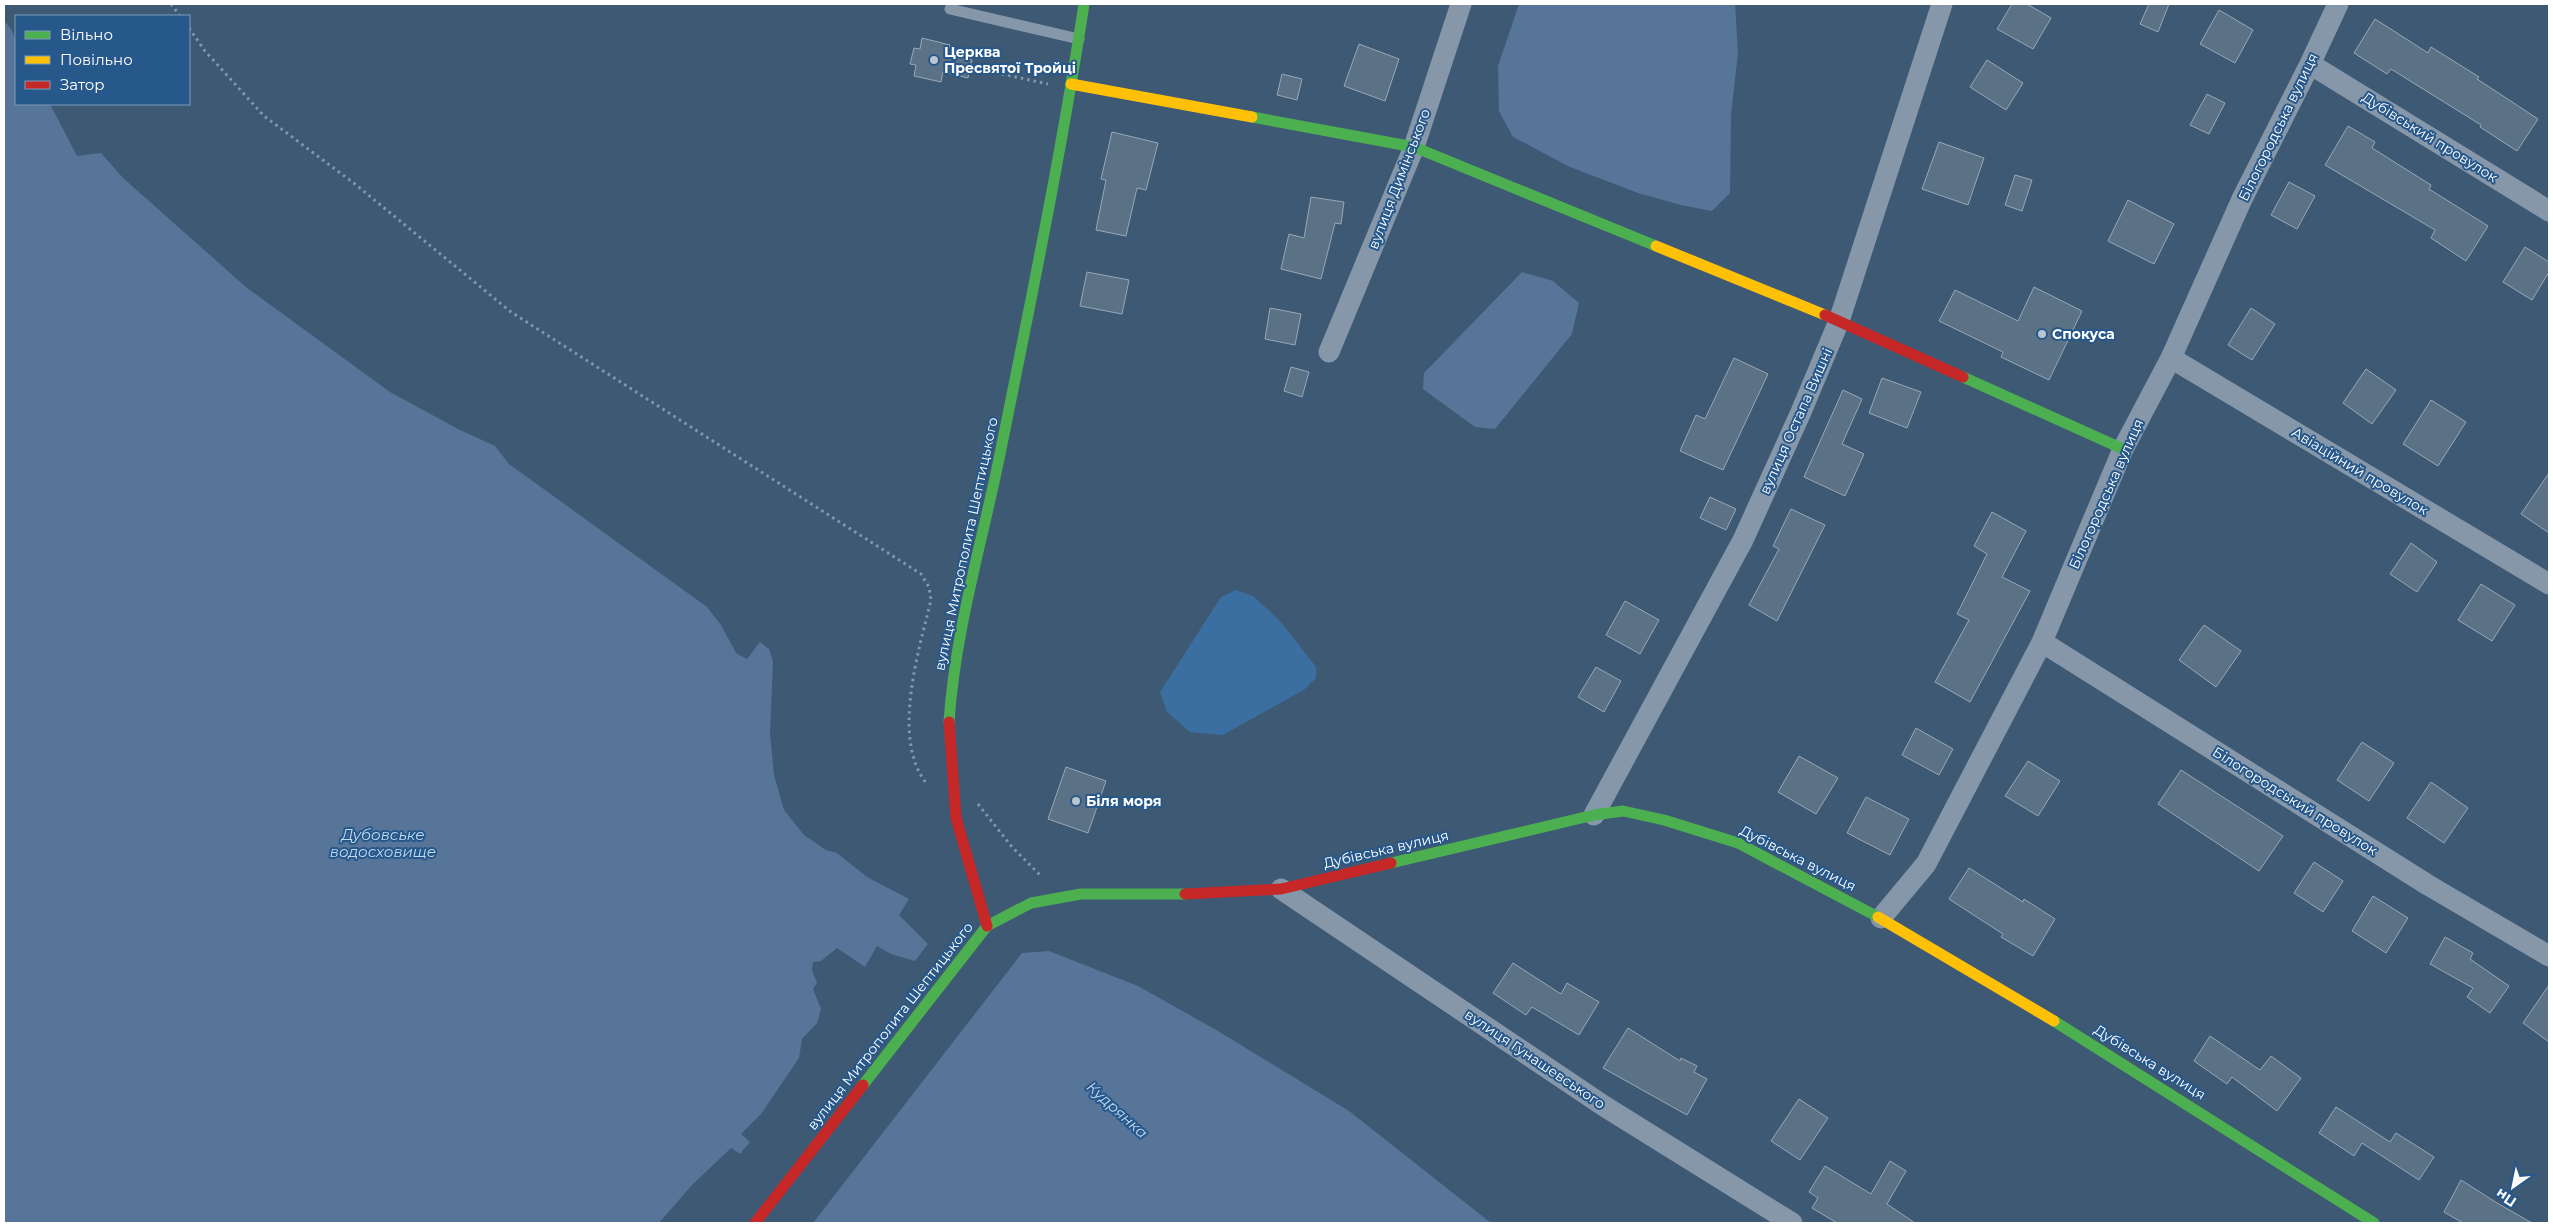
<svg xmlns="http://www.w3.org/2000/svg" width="2553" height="1227" font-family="Montserrat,sans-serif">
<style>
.green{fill:#3c6fa1}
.water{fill:#567598}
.building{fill:#5b7186;stroke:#99a8b7}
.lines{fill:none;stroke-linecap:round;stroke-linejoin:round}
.path{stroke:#8597a9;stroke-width:3;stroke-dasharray:2.5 4;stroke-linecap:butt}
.lane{stroke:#8597a9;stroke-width:11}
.street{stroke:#8597a9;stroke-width:21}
.fast{stroke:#4caf50;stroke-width:11}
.slow{stroke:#ffc107;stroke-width:11}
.jam{stroke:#c62828;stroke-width:11}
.poi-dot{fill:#bbc5ce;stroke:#27588b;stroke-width:2}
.labels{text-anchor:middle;stroke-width:4;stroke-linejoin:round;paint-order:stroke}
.poi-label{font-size:14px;font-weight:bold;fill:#fff;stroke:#27588b;text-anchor:start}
.street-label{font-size:14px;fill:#fff;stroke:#27588b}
.water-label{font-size:15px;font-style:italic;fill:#c1d9f1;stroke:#27588b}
</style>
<rect width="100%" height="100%" fill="#3e5974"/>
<path class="green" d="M1236,590L1253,596L1280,621L1316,667V678L1305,689L1223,735L1190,732L1167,712L1160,692L1221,597Z"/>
<path class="water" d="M1519,4H1735L1738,53L1731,115L1730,193L1712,211L1681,205L1638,193L1570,167L1513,137L1499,111L1498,66Z
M4,21C25,39 16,78 16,104H50L77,156L101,153L123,178L247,288L390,392L458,429L495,446L509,464L707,607L721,625L736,653L747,659L760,642L769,649L773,661L770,734L774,775L784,810L804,835L826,850L837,853L867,877L909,899L899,915L928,944L915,961L891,954L877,946L865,967L837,948L821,961L813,962L812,970L817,983L813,989L821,1009L817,1023L802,1039L799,1058L761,1114L741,1134L750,1142L740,1154L731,1148L692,1185L659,1223H4Z
M1522,272L1553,281L1579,303L1572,334L1495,429L1475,427L1423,389L1424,373Z
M1049,951L1138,986L1218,1031L1349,1111L1491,1223H813L1022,953Z"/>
<path class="building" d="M2012,4H2027L2051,18L2033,49L1997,29Z
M2149,4H2169L2158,32L2140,24Z
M2219,10L2253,30L2235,63L2200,44Z
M2375,19L2428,53L2431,47L2479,77L2477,79L2538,119L2517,151L2480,127L2481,125L2391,69L2387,74L2354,53Z
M922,38L950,45L947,54L972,60L968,78L943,72L941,82L914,76L916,65L910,64L914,48L920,49Z
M1359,44L1399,59L1385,101L1344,86Z
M1987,60L2023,83L2006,110L1970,87Z
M1282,74L1302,79L1297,100L1277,95Z
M2207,94L2225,103L2209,134L2190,125Z
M2348,126L2375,142L2372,148L2431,185L2429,189L2488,226L2466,261L2431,238L2435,230L2325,165Z
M1112,132L1158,143L1146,190L1137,188L1126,236L1096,230L1106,180L1101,179Z
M1939,142L1984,158L1968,205L1922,189Z
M2015,175L2032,180L2022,211L2005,205Z
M2289,182L2315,196L2297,229L2271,215Z
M1311,197L1344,202L1341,224L1335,223L1321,279L1281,269L1289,234L1304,238Z
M2128,200L2174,224L2154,264L2108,241Z
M2525,247L2549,262V272L2532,300L2503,282Z
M1087,272L1129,280L1122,314L1080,306Z
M2034,287L2082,311L2049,380L2001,357L2003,352L1939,321L1955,290L2018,321Z
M1270,308L1301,314L1295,345L1265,339Z
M2251,308L2275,324L2252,360L2228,345Z
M1734,358L1768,374L1723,470L1680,451L1696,415L1705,419Z
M1291,367L1309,372L1302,397L1284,391Z
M2366,369L2396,390L2372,424L2343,403Z
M1882,378L1921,392L1907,428L1869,413Z
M1843,390L1862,399L1842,444L1864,454L1845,496L1804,477Z
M2431,400L2466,422L2438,466L2403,444Z
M2549,473V533L2521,514Z
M1710,497L1736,509L1726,530L1700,518Z
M1791,509L1825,525L1777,621L1749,605L1779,549L1773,546Z
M1992,512L2026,531L2002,577L2030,591L1970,702L1935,682L1969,620L1957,614L1987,554L1974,546Z
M2411,543L2437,562L2417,592L2390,574Z
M2481,584L2515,605L2492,641L2458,620Z
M1625,601L1659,620L1640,654L1606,635Z
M2204,625L2241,651L2216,687L2179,660Z
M1596,667L1621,681L1604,712L1578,697Z
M1916,728L1953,749L1939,775L1902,755Z
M2362,742L2394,763L2369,801L2337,780Z
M1799,756L1838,778L1816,814L1778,792Z
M2028,761L2060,781L2038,816L2005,796Z
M1066,767L1106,781L1088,833L1048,819Z
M2181,770L2283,836L2259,871L2158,804Z
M2431,782L2468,808L2444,843L2407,818Z
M1866,797L1909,819L1890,855L1847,833Z
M2314,862L2343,881L2323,912L2294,893Z
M1969,868L2023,902L2024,899L2055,919L2033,956L2001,937L2003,934L1949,899Z
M2373,896L2408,918L2386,953L2352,931Z
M2445,937L2473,953L2470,959L2509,986L2490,1013L2467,997L2473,988L2430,964Z
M1513,963L1561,994L1567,983L1599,1002L1579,1035L1532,1007L1526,1015L1493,993Z
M2549,985V1042L2523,1023Z
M1628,1028L1680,1061L1681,1058L1697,1066L1694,1072L1707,1079L1687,1115L1603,1068Z
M2210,1036L2260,1070L2271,1056L2301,1078L2277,1111L2232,1077L2227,1084L2194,1061Z
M1799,1099L1828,1118L1800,1160L1771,1141Z
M2336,1107L2390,1142L2396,1133L2434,1157L2419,1180L2362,1143L2354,1156L2319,1133Z
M1890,1161L1906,1171L1887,1204L1915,1223H1837L1812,1208L1818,1198L1809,1192L1825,1166L1871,1194Z
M2461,1180L2497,1203L2532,1223H2463L2444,1212Z"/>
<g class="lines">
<path class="path" d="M171,4L180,16
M189,28L205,51L264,116L355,184L511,312L921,574L929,587L931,600C919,650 890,742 928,785
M970,67L1048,84
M978,804L1012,847L1042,877"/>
<path class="lane" d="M950,9L1079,39"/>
<path class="street" d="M2310,64L2549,211
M1329,352L1414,147L1461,4
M2171,358L2549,584
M2042,642L2428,885L2549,956
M1594,815L1743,540L1801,412L1839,321L1942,4
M1281,889L1604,1106L1792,1223
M1881,918L1926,864L2042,642L2123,449L2171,358L2242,199L2310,64L2338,4"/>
<path class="fast" d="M1252,117L1414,147L1656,246
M1963,377L2123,449
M949,722C955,631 982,543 1000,454C1030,305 1061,155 1084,4
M1391,863L1594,815L1623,811L1664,820L1738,843L1878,917
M2054,1021L2374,1223
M863,1085L987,926L1031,903L1081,894H1185"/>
<path class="slow" d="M1071,84L1252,117
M1656,246L1825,315
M1878,917L2054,1021"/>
<path class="jam" d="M1825,315L1963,377
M949,722L956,818L987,926
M1185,894L1281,889L1391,863
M755,1223L863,1085"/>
</g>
<g class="poi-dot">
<circle cx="934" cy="60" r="5"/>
<circle cx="2042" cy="334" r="5"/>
<circle cx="1076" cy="801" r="5"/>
</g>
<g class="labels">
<g class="poi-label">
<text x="944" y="57">Церква<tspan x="944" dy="16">Пресвятої Тройці</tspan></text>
<text x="2052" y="339">Спокуса</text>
<text x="1086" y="806">Біля моря</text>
</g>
<g class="street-label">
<text transform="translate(2278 127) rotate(-64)" y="5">Білогородська вулиця</text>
<text transform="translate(2430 137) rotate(32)" y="5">Дубівський провулок</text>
<text transform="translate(1399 179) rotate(-69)" y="5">вулиця Димінського</text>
<text transform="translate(1796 421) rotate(-66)" y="5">вулиця Остапа Вишні</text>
<text transform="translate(2360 471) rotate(31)" y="5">Авіаційний провулок</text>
<text transform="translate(2106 494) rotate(-66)" y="5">Білогородська вулиця</text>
<text transform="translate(966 544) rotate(-78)" y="5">вулиця Митрополита Шептицького</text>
<text transform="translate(2295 801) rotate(32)" y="5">Білогородський провулок</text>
<text transform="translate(1386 849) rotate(-13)" y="5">Дубівська вулиця</text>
<text transform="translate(1798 858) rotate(27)" y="5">Дубівська вулиця</text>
<text transform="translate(890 1026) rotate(-52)" y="5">вулиця Митрополита Шептицького</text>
<text transform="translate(1535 1059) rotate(34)" y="5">вулиця Гунашевського</text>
<text transform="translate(2150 1062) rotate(32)" y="5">Дубівська вулиця</text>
</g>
<g class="water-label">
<text x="383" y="840">Дубовське<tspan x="383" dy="17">водосховище</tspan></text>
<text transform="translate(1117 1110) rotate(42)" y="5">Кудрянка</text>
</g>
</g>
<rect width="2553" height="1227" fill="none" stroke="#ffffff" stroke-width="10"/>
<rect x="15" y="15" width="175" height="90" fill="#27588b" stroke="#7d9bb9"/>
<rect x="25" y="31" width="25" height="8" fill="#4caf50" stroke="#7d9bb9"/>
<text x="60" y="40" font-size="15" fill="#ffffff">Вільно</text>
<rect x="25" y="56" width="25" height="8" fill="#ffc107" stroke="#7d9bb9"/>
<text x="60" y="65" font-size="15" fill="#ffffff">Повільно</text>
<rect x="25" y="81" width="25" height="8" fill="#c62828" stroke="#7d9bb9"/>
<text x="60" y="90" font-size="15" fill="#ffffff">Затор</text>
<g transform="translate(2513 1187) rotate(213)" stroke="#27588b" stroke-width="4" paint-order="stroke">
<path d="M0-4L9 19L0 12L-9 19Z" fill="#ffffff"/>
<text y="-8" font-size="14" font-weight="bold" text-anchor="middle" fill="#ffffff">Пн</text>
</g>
</svg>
